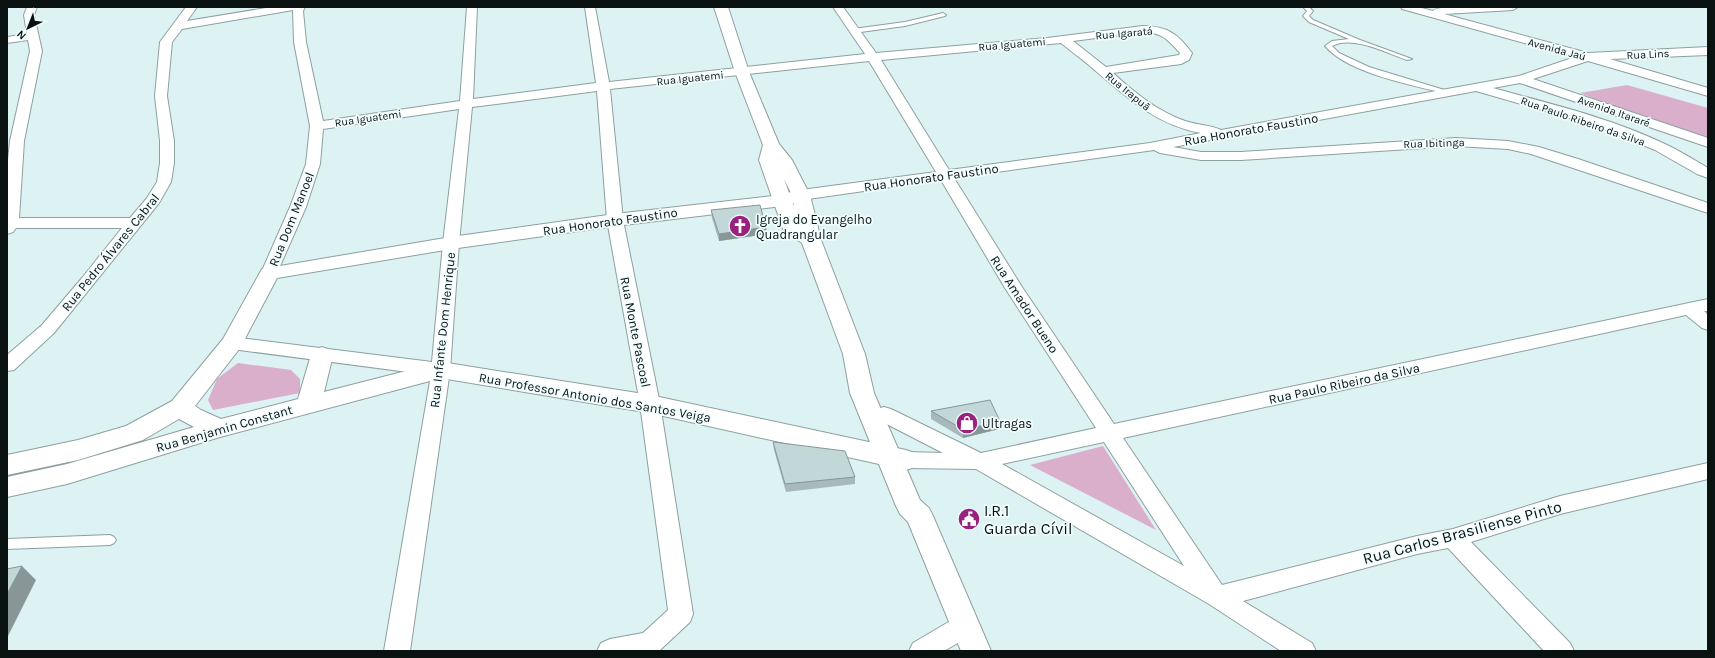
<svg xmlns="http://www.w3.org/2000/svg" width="1715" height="658" font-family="Karla,sans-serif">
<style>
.green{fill:#daafcb}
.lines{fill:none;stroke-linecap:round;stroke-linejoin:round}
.service-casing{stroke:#8da0a1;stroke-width:2}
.minor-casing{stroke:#8da0a1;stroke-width:2}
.tertiary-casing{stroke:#8da0a1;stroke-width:2}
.primary-casing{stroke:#8da0a1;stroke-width:2}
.service{fill:#fff;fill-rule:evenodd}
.minor{fill:#fff;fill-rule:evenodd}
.tertiary{fill:#fff;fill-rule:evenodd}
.primary{fill:#fff;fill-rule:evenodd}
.wall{fill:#a7b9ba}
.shaded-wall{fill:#889697}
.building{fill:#c2d7d8;stroke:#889697}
.labels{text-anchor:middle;stroke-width:3.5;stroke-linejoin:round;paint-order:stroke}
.far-street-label{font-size:11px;fill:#0a1111;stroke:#f1fdfe}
.street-label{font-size:13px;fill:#0a1111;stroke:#f1fdfe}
.poi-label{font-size:13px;fill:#0a1111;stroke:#f1fdfe;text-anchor:start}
.near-poi-label{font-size:16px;fill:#0a1111;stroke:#f1fdfe;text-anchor:start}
.near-street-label{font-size:16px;fill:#0a1111;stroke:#f1fdfe}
</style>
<rect width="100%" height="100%" fill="#ddf2f3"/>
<path class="green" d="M1627,85L1708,108V139L1634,114L1580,93Z
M238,363L291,370L300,379V393L213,410L208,400L217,379Z
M1103,446L1156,530L1030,465Z"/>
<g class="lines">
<g class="service-casing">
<path id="service" d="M1303,7H1309L1313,11L1309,16L1313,20L1360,40L1412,59L1407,60C1386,53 1353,35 1332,46L1339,53L1369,67L1451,92L1448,94C1413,85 1349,74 1325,46L1332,41L1349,39L1309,22L1303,16L1307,11Z
M943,13L946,15L945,16L905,26L853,33L850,31L853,29L905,22Z
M110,535L114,537L116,540L114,543L110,545L7,549V539Z"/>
</g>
<g class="minor-casing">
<path id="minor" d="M27,7H37L34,15L42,51L24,141L19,218H130L147,198L157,182L160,163V141L155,96L160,42L186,7H197L187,21L272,7H305L303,11L306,42L323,121L460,101L467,7H477L473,99L596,83L585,7H595L609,82L865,54L833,7H843L876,53L1047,38L1143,26C1167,26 1178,34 1192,53L1189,60L1181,64L1113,73C1135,93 1157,111 1185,121C1197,125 1211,125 1221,130L1519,76L1575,57L1402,9L1401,7H1418L1433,11C1438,4 1506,7 1518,7L1513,10L1444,14L1588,53L1708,47V55L1610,59L1708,88V96L1588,61L1533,79L1708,138V147L1520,83L1493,88C1551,104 1611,118 1665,144C1680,151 1694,160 1708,168V178L1697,174L1655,150L1611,132L1566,117L1476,91L1173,147L1201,152H1241L1456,138L1508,141L1539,147L1578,159L1708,203V213L1531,154L1508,149L1456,146L1241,160H1201L1160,153L1154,150L954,178L1022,287L1114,424L1708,299V311H1704L1708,315V330L1702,328L1686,315L1123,438L1222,585L1417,536L1453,529L1560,496L1708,463V479L1560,514L1471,542L1570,643L1574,651H1544L1448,548L1417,554L1243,601L1312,643L1316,651H1281L1209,604L976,469L906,468L899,466L896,460L899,454L906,452L943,453L877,419L874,414L877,409L884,407L891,409L981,453L1096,428L1005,288L941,180L801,200L796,198L793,195L796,192L801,190L936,172L869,61L610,89L623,220L660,404L693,614L690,622L659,651H597L601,643L610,639L643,633L668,610L640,404L607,220L597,91L472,107L459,243L450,370L410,651H384L431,375L232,349L226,347L223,343L226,339L232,337L432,362L443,243L459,109L323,129L320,164L306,207L277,273L275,277L269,278L263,277L261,273L290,207L306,164L310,126L294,42L293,10L182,29L172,42L167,96L174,141V163L171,182L159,203L54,333L14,370L7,371V355L42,325L82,278L122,228H16L13,232L7,234V169L10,141L30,51L28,40L7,43V37L27,34L24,15ZM1143,32C1163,33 1167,39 1180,53L1179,55L1106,67L1073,41ZM1061,43C1070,50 1080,58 1090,66C1124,95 1155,125 1201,133L1150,143L949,170L881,60ZM1104,442L1184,566L1002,464Z
M966,614L975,617L978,625L975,633L944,651H909L913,643L957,617Z"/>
</g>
<g class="tertiary-casing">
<path id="tertiary" d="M801,189L807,191L810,195L807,199L782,206L615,226L451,249L277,278L240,348L195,406L201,410L221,419L298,399L311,355L314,350L322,347L330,350L333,355L324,392L441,362L650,395L906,450L915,453L919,460L915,467L906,470L650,413L441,378L220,437L67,484L7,497V477L67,464L194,427L179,419L143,440L78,460L7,475V455L78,440L126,426L172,401L223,339L262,269L451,237L615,214L781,195Z"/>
</g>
<g class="primary-casing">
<path id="primary" d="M714,7H728L749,72L779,144L792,160L810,195L821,240L865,354L874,393L920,500L929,508L933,516L991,651H961L908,522L900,514L896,506L850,393L843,354L802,243L786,233L783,229L759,160L763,145L735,72ZM784,179L792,195L794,207Z"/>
</g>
<use href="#service" class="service"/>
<use href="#minor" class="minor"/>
<use href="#tertiary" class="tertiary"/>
<use href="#primary" class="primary"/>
</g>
<path class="wall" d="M711,210L766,227L767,234L719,241L712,218Z
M931,411L1000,421L999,429L963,438L931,419Z
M773,442L855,477V484L786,492L774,450Z"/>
<path class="shaded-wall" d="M766,227L767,234L719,241V234Z
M1000,421L999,429L963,438L964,430Z
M22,566L36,580L7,638V594Z"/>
<path class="building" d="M760,205L766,227L719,234L711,210Z
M990,400L1000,421L964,430L931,411Z
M773,442L845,451L855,477L785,484Z
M22,566L7,594V569Z"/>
<defs>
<g id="church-disc" transform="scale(1.15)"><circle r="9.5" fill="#98227d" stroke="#f1fdfe"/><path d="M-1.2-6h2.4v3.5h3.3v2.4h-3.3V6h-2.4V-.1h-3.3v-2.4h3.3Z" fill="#fff"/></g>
<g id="shop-disc" transform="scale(1.15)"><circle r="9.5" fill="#98227d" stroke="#f1fdfe"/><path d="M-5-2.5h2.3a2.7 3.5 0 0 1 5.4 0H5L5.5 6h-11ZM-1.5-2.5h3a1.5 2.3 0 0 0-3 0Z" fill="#fff"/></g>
<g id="civic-disc" transform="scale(1.15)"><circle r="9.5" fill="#98227d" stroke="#f1fdfe"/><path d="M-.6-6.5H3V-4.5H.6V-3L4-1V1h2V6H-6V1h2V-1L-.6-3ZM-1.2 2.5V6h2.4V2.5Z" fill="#fff"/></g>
</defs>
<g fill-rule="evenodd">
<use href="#church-disc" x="740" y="226"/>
<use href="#shop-disc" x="967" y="423"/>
<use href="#civic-disc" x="969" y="519"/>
</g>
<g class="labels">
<g class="far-street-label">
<text transform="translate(1124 33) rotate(-5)" y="4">Rua Igaratá</text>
<text transform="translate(1012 44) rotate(-5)" y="4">Rua Iguatemi</text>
<text transform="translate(1557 49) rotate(15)" y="4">Avenida Jaú</text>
<text transform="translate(1648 54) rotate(-3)" y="4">Rua Lins</text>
<text transform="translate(690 78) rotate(-6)" y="4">Rua Iguatemi</text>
<text transform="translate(1128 91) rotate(39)" y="4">Rua Irapuã</text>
<text transform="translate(1614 111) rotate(19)" y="4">Avenida Itararé</text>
<text transform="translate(368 118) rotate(-8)" y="4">Rua Iguatemi</text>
<text transform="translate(1583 121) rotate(19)" y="4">Rua Paulo Ribeiro da Silva</text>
<text transform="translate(1434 143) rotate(-2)" y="4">Rua Ibitinga</text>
</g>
<g class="street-label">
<text transform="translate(1251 129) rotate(-10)" y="5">Rua Honorato Faustino</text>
<text transform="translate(931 177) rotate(-8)" y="5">Rua Honorato Faustino</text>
<text transform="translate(291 219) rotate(-68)" y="5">Rua Dom Manoel</text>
<text transform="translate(610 221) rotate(-8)" y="5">Rua Honorato Faustino</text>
<text transform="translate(110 252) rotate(-51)" y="5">Rua Pedro Álvares Cabral</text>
<text transform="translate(1025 304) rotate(57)" y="5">Rua Amador Bueno</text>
<text transform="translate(442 330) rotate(-84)" y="5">Rua Infante Dom Henrique</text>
<text transform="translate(636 332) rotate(79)" y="5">Rua Monte Pascoal</text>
<text transform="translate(1344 383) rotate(-12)" y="5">Rua Paulo Ribeiro da Silva</text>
<text transform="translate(595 397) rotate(10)" y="5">Rua Professor Antonio dos Santos Veiga</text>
<text transform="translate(224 428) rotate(-16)" y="5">Rua Benjamin Constant</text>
</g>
<g class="poi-label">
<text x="756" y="224">Igreja do Evangelho<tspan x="756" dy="15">Quadrangular</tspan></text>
<text x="982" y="428">Ultragas</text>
</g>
<g class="near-poi-label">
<text x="984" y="516">I.R.1<tspan x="984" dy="18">Guarda Cívil</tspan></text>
</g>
<g class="near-street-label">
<text transform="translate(1462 532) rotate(-15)" y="6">Rua Carlos Brasiliense Pinto</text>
</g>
</g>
<rect width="1715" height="658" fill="none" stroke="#0a1111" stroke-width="16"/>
<g transform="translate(28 28) rotate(223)" stroke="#f1fdfe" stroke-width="3" paint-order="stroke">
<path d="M0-3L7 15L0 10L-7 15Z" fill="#0a1111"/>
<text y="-6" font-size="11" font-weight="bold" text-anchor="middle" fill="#0a1111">N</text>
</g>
</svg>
